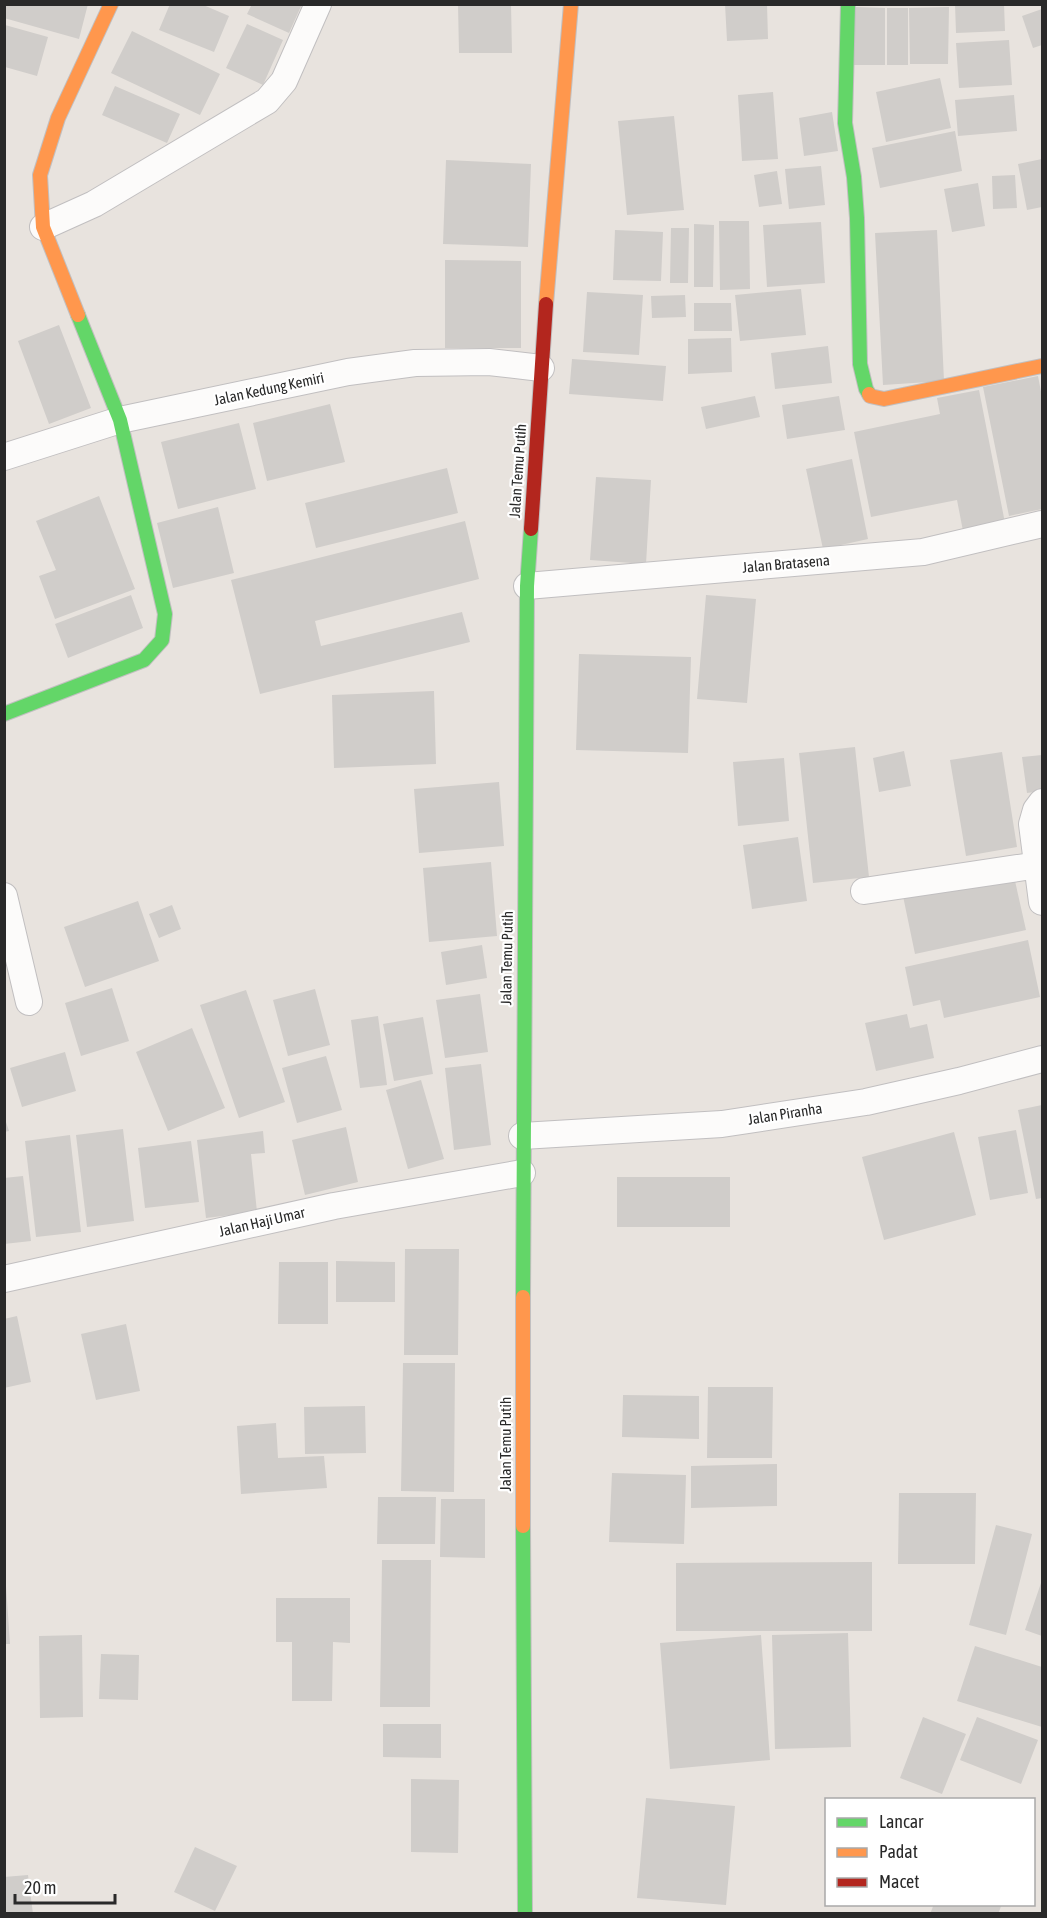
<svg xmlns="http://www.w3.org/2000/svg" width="1047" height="1918" font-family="'Asap Condensed',sans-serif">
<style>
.building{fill:#d0cdca}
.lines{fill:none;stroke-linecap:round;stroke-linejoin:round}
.street-casing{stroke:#c1bfc0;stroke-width:28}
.fast-casing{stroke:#c1bfc0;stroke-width:16}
.slow-casing{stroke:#c1bfc0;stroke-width:16}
.jam-casing{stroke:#c1bfc0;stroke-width:16}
.street{stroke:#fcfbfa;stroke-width:26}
.fast{stroke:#63d668;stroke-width:14}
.slow{stroke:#ff974d;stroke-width:14}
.jam{stroke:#b3261e;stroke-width:14}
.labels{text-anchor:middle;stroke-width:4.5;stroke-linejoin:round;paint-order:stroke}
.street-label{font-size:15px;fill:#292929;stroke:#fff}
</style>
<rect width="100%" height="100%" fill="#e8e3de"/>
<path class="building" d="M4,4H88L79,39L4,18Z
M170,4H201L229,16L214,52L159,30Z
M252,4H302L289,33L247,14Z
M458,4H511L512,53H459Z
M725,4H767L768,39L727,41Z
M955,4H1004L1005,31L956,33Z
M854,7L885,8V65H854Z
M949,7L948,64H910L909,8Z
M887,8H908V65H887Z
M1042,9V45L1033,48L1022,16Z
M247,24L283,40L263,85L226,68Z
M5,25L48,37L37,76L5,67Z
M132,31L220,74L200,115L111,73Z
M1009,40L1012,85L959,88L956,43Z
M940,78L951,128L886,142L876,92Z
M115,86L180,114L167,143L102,115Z
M773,92L778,159L742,161L738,95Z
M1014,95L1017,131L958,136L955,100Z
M832,112L838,151L804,156L799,118Z
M674,116L684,210L627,215L618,121Z
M955,131L962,171L880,188L872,148Z
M1042,159V207L1027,210L1018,164Z
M446,160L531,164L528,247L443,244Z
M821,166L825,205L789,209L785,169Z
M777,171L782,204L759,207L754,175Z
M1015,175L1017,208L993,209L992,176Z
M978,183L985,226L952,232L944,189Z
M719,221H749L750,289L720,290Z
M821,222L825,283L767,287L763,225Z
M694,224L714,225L713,287H694Z
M671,228H689L688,283H670Z
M615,230L663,232L661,281L613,280Z
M937,230L944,381L883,385L875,233Z
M445,260L521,261V348H445Z
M801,289L806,335L740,341L735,295Z
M587,292L643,295L639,355L583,352Z
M685,295L686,317L652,318L651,296Z
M694,303H731L732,331H694Z
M59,325L91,408L49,424L18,341Z
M731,338L732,372L688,374V339Z
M828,346L832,383L775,389L771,353Z
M572,359L666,366L663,401L569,394Z
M1038,376L1042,397V509L1009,516L983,387Z
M979,390L1005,523L963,531L957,500L871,517L854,432L940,414L937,398Z
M755,396L760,417L706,429L701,407Z
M839,396L845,430L787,439L782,405Z
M330,404L345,462L267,481L253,423Z
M239,423L256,489L178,509L161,442Z
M852,459L868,539L823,549L806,469Z
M447,468L458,513L316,548L305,503Z
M596,477L651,480L646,564L590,560Z
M99,496L135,589L55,619L39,576L56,570L36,521Z
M218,507L234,573L173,588L157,523Z
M465,521L479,579L315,621L321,646L462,612L470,642L260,694L231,580Z
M131,595L143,628L68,658L55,624Z
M706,595L756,599L747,703L697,699Z
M579,654L691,657L688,753L576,750Z
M434,691L436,764L334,768L332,695Z
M855,747L869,877L813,883L799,753Z
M904,751L911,786L879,792L873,758Z
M1002,752L1017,847L966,856L950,760Z
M1042,755V791L1027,793L1022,757Z
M784,758L789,821L738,826L733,762Z
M499,782L504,846L419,853L414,789Z
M798,837L807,901L752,909L743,845Z
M491,862L497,936L429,942L423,868Z
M1013,872L1026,930L915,954L903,896Z
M138,901L159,961L85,987L64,927Z
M172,905L181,929L159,938L149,914Z
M1028,940L1040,997L944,1018L940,1000L913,1006L905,967Z
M482,945L487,978L446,985L441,952Z
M112,988L129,1041L81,1056L65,1003Z
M315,989L330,1045L288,1056L273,1000Z
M246,990L285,1102L239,1118L200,1005Z
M480,994L488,1052L445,1058L436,1000Z
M907,1014L910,1028L927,1024L934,1058L876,1071L865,1023Z
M378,1016L387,1085L360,1088L351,1020Z
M423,1017L433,1074L394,1081L383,1024Z
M192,1028L225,1108L168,1131L136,1052Z
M65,1052L76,1091L22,1107L10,1068Z
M326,1056L342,1110L297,1123L282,1068Z
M481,1064L491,1145L454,1150L445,1068Z
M421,1080L444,1159L408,1169L386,1090Z
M1042,1105V1198L1036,1199L1018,1110Z
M4,1116L9,1131L4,1132Z
M346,1127L358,1182L305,1195L292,1140Z
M123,1129L134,1221L87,1227L76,1135Z
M1016,1130L1028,1193L990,1200L978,1137Z
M263,1131L265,1153L251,1154L257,1212L206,1218L197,1140Z
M954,1132L976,1215L884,1240L862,1157Z
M70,1135L81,1232L36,1237L25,1141Z
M191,1141L199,1202L145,1208L138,1148Z
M23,1176L31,1241L4,1244V1178Z
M617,1177H730V1227H617Z
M405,1249H459L458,1355H404Z
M336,1261L395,1262V1302H336Z
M279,1262H328V1324H278Z
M17,1316L31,1382L4,1388V1319Z
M126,1324L140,1391L96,1400L81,1334Z
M403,1363H455L454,1492L401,1491Z
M708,1387H773L772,1458H707Z
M623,1395L699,1396V1439L622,1437Z
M365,1406L366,1453L305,1454L304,1407Z
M276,1423L278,1458L324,1456L327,1488L241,1494L237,1426Z
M777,1464V1506L691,1508V1466Z
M612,1473L686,1475L684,1544L609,1542Z
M899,1493H976L975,1564H898Z
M378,1497H436L435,1544H377Z
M441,1499H485V1558L440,1557Z
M996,1525L1032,1534L1006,1635L969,1625Z
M382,1560H431L430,1707H380Z
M872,1562V1631H676V1563Z
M1042,1580V1636L1025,1630Z
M4,1586H6L10,1644H4Z
M276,1598H350V1643L333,1642L332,1701H292V1642H276Z
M848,1633L851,1747L775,1749L772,1635Z
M82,1635L83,1717L40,1718L39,1636Z
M761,1635L770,1760L670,1769L660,1643Z
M975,1646L1042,1667V1727L957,1701Z
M101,1654L139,1655L138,1700L99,1699Z
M923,1717L966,1734L942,1794L900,1778Z
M977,1717L1038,1740L1021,1784L960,1760Z
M383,1724H441V1758L383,1757Z
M411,1779L459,1780L458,1853L411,1852Z
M646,1798L735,1806L726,1905L637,1898Z
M195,1847L237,1866L215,1911L174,1892Z
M28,1875L33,1914H4V1877Z
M934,1904H1002L998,1914H930Z"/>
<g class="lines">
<g class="street-casing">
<path id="street" d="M43,227L94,204L267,101L284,81L318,4
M4,457L120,420L348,372L415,363L489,362L541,368
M527,586L923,552L1042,524
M1042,802L1036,810L1032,824L1042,902
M864,891L1038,865
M4,896L29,1002
M522,1136L722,1124L866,1102L959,1081L1042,1059
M4,1279L334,1206L522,1173"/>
</g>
<g class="fast-casing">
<path id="fast" d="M848,4L845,123L854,177L857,218L860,364L866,389L869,394
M4,714L144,660L162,640L165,614L120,420L78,315
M523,1297L527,586L531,529
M523,1526L525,1914"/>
</g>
<g class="slow-casing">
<path id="slow" d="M546,304L571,4
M78,315L43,227L40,175L58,118L111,4
M869,394L870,396L884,399L1042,366
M523,1297V1526"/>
</g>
<g class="jam-casing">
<path id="jam" d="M531,529L546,304"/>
</g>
<use href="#street" class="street"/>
<use href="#fast" class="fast"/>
<use href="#slow" class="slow"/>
<use href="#jam" class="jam"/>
</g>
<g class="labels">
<g class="street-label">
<text transform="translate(269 389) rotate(-12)" y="5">Jalan Kedung Kemiri</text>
<text transform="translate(518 471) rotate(-86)" y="5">Jalan Temu Putih</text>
<text transform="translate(786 564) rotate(-5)" y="5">Jalan Bratasena</text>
<text transform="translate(507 958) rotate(-89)" y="5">Jalan Temu Putih</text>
<text transform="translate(785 1114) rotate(-9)" y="5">Jalan Piranha</text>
<text transform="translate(262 1222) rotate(-13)" y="5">Jalan Haji Umar</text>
<text transform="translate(506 1444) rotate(-90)" y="5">Jalan Temu Putih</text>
</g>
</g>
<rect width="1047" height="1918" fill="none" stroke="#292929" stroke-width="12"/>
<rect x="825" y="1798" width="210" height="108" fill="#ffffff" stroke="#a9a9a9" stroke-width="1.5"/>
<rect x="837" y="1818" width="30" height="9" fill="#63d668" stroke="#a9a9a9" stroke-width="1.5"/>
<text x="879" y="1828" font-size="18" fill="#292929">Lancar</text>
<rect x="837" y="1848" width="30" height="9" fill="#ff974d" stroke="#a9a9a9" stroke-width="1.5"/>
<text x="879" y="1858" font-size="18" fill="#292929">Padat</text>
<rect x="837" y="1878" width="30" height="9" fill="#b3261e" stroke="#a9a9a9" stroke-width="1.5"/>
<text x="879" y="1888" font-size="18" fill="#292929">Macet</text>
<path d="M15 1894v9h100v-9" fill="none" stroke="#292929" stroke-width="3"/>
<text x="24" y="1894" font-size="18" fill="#292929" stroke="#ffffff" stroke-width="4.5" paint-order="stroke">20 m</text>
</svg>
